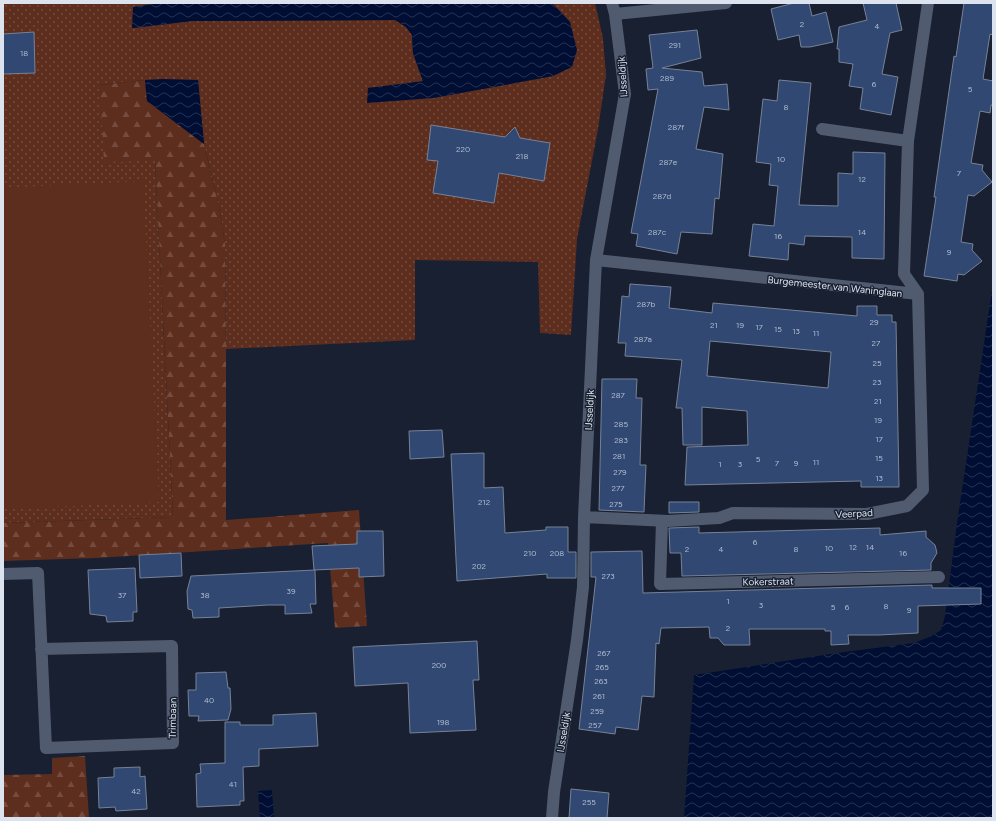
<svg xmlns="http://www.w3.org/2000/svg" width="996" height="821" font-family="Figtree,sans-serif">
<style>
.grass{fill:url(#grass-dots)}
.forest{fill:url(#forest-firs)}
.garden{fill:#5d2d1d}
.water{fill:url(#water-waves)}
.building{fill:#314873;stroke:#778297;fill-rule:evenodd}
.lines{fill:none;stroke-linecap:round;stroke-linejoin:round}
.minor{stroke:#515b6f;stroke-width:12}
.labels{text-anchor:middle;stroke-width:3;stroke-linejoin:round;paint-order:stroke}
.number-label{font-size:8px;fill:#b1bccf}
.street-label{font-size:10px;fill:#dce3ee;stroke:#182031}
</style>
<defs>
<pattern id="grass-dots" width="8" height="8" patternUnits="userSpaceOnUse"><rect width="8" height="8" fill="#5d2d1d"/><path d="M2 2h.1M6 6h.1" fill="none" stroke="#744b3e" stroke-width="1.8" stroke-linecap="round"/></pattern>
<pattern id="forest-firs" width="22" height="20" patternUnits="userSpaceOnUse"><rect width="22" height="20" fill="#5d2d1d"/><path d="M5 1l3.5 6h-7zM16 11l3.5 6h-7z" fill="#744b3e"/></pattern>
<pattern id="water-waves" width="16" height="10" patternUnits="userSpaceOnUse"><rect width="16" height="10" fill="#010e34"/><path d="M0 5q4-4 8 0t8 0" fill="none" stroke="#253152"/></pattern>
</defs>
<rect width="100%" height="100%" fill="#182031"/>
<path class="grass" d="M3,3H162L133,7V28L192,21L395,20L406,27L412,35L413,53L423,82L368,88L433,98L553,76L554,5L550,3H595L603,38L606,75L598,129L577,239L571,335L540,333L538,262L415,260V340L226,349L225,244L219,206L204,144L198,80H145L100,85L155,160L173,517L3,523Z"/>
<path class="forest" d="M145,80L147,101L204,144L219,206L225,244L226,349V520L359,510L367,626L335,628L328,543L97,558L3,561V523L173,517L155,160L104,163L100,85Z
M85,756L89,818H3V775L52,774V758Z"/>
<path class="garden" d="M143,181L159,502L3,509V188Z"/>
<path class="water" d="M162,3H550L554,5L570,22L577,50L572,67L553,76L433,98L367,103L368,88L423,81L413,53L412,35L406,27L395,20L192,21L132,28L133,7Z
M163,79L198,80L204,144L147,101L145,80Z
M993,284V818H684L694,675L837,653L914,643L932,636L941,630L945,616L957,523Z
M272,790L274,818H260L258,791Z"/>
<path class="building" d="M794,3H809L812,16L826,12L833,42L810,47H801L799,35L778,40L771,9Z
M863,3H896L902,30L890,33L882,74L898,77L891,115L860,109L863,88L849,86L853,64L839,62V49H837L839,27L867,20Z
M964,3H993V35L990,34L983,79L993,81V105H991L990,113L980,111L971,163L983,165L982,170L992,182L974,196L968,195L961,242L973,244L972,250L982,261L964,275L958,274L957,281L924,276L936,197H934L947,105L954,56L956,57Z
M697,30L701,58L662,68L702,72L704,86L727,84L729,110L704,107L696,149L723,154L719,199L715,198L712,234L681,232L677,254L636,246L638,234L631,233L658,89L648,90L646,69L653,68L649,35Z
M34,32L35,73L3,74V34Z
M779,80L811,83L799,205L838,206V173L853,174V152L885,153L884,259L852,258V237L805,236L804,245L789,243L788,260L749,256L753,224L774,226L778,186L769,185L771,164L756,162L763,99L777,101Z
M431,125L505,137L515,127L520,138L550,143L544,181L499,173L494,203L433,193L438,161L427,160Z
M630,284L671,287L669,308L687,310L712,313L713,303L857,316V306H877V315H892V322H896L899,487H861V481L685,485L687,447L748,445L747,411L702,407V445H683L682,408H676L682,360L625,356L626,343H618L622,296L629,297ZM710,341L831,352L828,388L707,376Z
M602,379H637L636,398H642L640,465H646L644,512L599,510Z
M442,430L444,457L410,459L409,431Z
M484,453V488L503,487L505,533L546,530V527H568V552H576V578H547V574L457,581L451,454Z
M669,502H699V512L669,513Z
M699,527V533L880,528V535L926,531V537L935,545L937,553L931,563V570L682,576L681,553H670L669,528Z
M357,531H383L384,576L359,577V568L314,570L312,546L357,544Z
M642,551L643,593L932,585V588H981V604L918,606V633L879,635H848L849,644L831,645V631H825V629H749L750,645H724L718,638H710L709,627L661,628L659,644L656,643L654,697L642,696L638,730L616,727L615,734L579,729L596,577H591V552Z
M181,553L182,576L140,578L139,555Z
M135,568L137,612H133V621L107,622L106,616L90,614L88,570Z
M315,570L316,604H310L312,613L285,614V605H268L219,608V617L193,618L192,610L188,609L187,591L191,576Z
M477,641L479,680H473L476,730L410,733L408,683L355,686L353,647Z
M226,672L228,688H230L231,709L228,720L198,721L199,716H189L188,690H196V673Z
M316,713L318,746L259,749V766L243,767L244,801H240V805L197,807L196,774L201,773L200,764L225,763V722H240V725H273V715Z
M140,767V777L145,776L147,809L116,811L115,807L99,808L98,778L114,777V768Z
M571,789L609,793L607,818H569Z"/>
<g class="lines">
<path class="minor" d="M615,14L726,3
M908,141L928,3
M596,260L918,294L904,274L908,141L822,129
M584,517L668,521L719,518L733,513L867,514L907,506L923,490L918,294
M662,521L660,584L939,577
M3,574L38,573L46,748L173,743L172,646L41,649
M552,818L554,792L577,640L583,587L584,517L596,260L625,94L615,14L612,3"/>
</g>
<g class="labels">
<g class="number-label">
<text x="802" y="27">2</text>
<text x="877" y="29">4</text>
<text x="675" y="48">291</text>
<text x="24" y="56">18</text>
<text x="667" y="81">289</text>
<text x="874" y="87">6</text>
<text x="970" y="92">5</text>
<text x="786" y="110">8</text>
<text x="676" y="130">287f</text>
<text x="463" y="152">220</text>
<text x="522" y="159">218</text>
<text x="781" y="162">10</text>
<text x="668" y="165">287e</text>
<text x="959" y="176">7</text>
<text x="862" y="182">12</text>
<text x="662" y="199">287d</text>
<text x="657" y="235">287c</text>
<text x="862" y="235">14</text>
<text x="778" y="239">16</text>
<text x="949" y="255">9</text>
<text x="646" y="307">287b</text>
<text x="874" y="325">29</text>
<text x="714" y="328">21</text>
<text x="740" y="328">19</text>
<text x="759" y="330">17</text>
<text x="778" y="332">15</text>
<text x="796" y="334">13</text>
<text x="816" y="336">11</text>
<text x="643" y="342">287a</text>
<text x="876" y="346">27</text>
<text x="877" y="366">25</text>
<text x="877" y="385">23</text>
<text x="618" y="398">287</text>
<text x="878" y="404">21</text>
<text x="878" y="423">19</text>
<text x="621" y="427">285</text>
<text x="879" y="442">17</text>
<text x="621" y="443">283</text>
<text x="619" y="459">281</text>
<text x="879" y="461">15</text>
<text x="758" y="462">5</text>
<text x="816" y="465">11</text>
<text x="777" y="466">7</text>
<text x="796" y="466">9</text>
<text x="720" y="467">1</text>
<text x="740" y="467">3</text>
<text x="620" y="475">279</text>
<text x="879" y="481">13</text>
<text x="618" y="491">277</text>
<text x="484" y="505">212</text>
<text x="616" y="507">275</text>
<text x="755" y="545">6</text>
<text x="853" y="550">12</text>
<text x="870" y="550">14</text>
<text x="829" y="551">10</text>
<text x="687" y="552">2</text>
<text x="721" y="552">4</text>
<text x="796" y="552">8</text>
<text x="530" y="556">210</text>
<text x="557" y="556">208</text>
<text x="903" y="556">16</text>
<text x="479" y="569">202</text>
<text x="608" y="579">273</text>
<text x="291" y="594">39</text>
<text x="122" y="598">37</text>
<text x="205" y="598">38</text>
<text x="728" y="604">1</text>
<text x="761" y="608">3</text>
<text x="886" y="609">8</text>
<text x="833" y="610">5</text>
<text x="847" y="610">6</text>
<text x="909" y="613">9</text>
<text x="728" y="631">2</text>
<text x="604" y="656">267</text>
<text x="439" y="668">200</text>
<text x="602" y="670">265</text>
<text x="601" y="684">263</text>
<text x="599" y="699">261</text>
<text x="209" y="703">40</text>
<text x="597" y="714">259</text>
<text x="443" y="725">198</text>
<text x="595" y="728">257</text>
<text x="233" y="787">41</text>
<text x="136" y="794">42</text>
<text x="589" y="805">255</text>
</g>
<g class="street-label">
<text transform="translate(622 77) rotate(-94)" y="4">IJsseldijk</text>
<text transform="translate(835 286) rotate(6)" y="4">Burgemeester van Waninglaan</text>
<text transform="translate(589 410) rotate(-87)" y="4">IJsseldijk</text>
<text transform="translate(854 513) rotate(-3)" y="4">Veerpad</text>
<text transform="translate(768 581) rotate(-1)" y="4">Kokerstraat</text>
<text transform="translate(172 718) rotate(-89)" y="4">Trimbaan</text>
<text transform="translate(563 732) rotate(-81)" y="4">IJsseldijk</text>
</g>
</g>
<rect width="996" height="821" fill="none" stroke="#dce3ee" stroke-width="8"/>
</svg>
